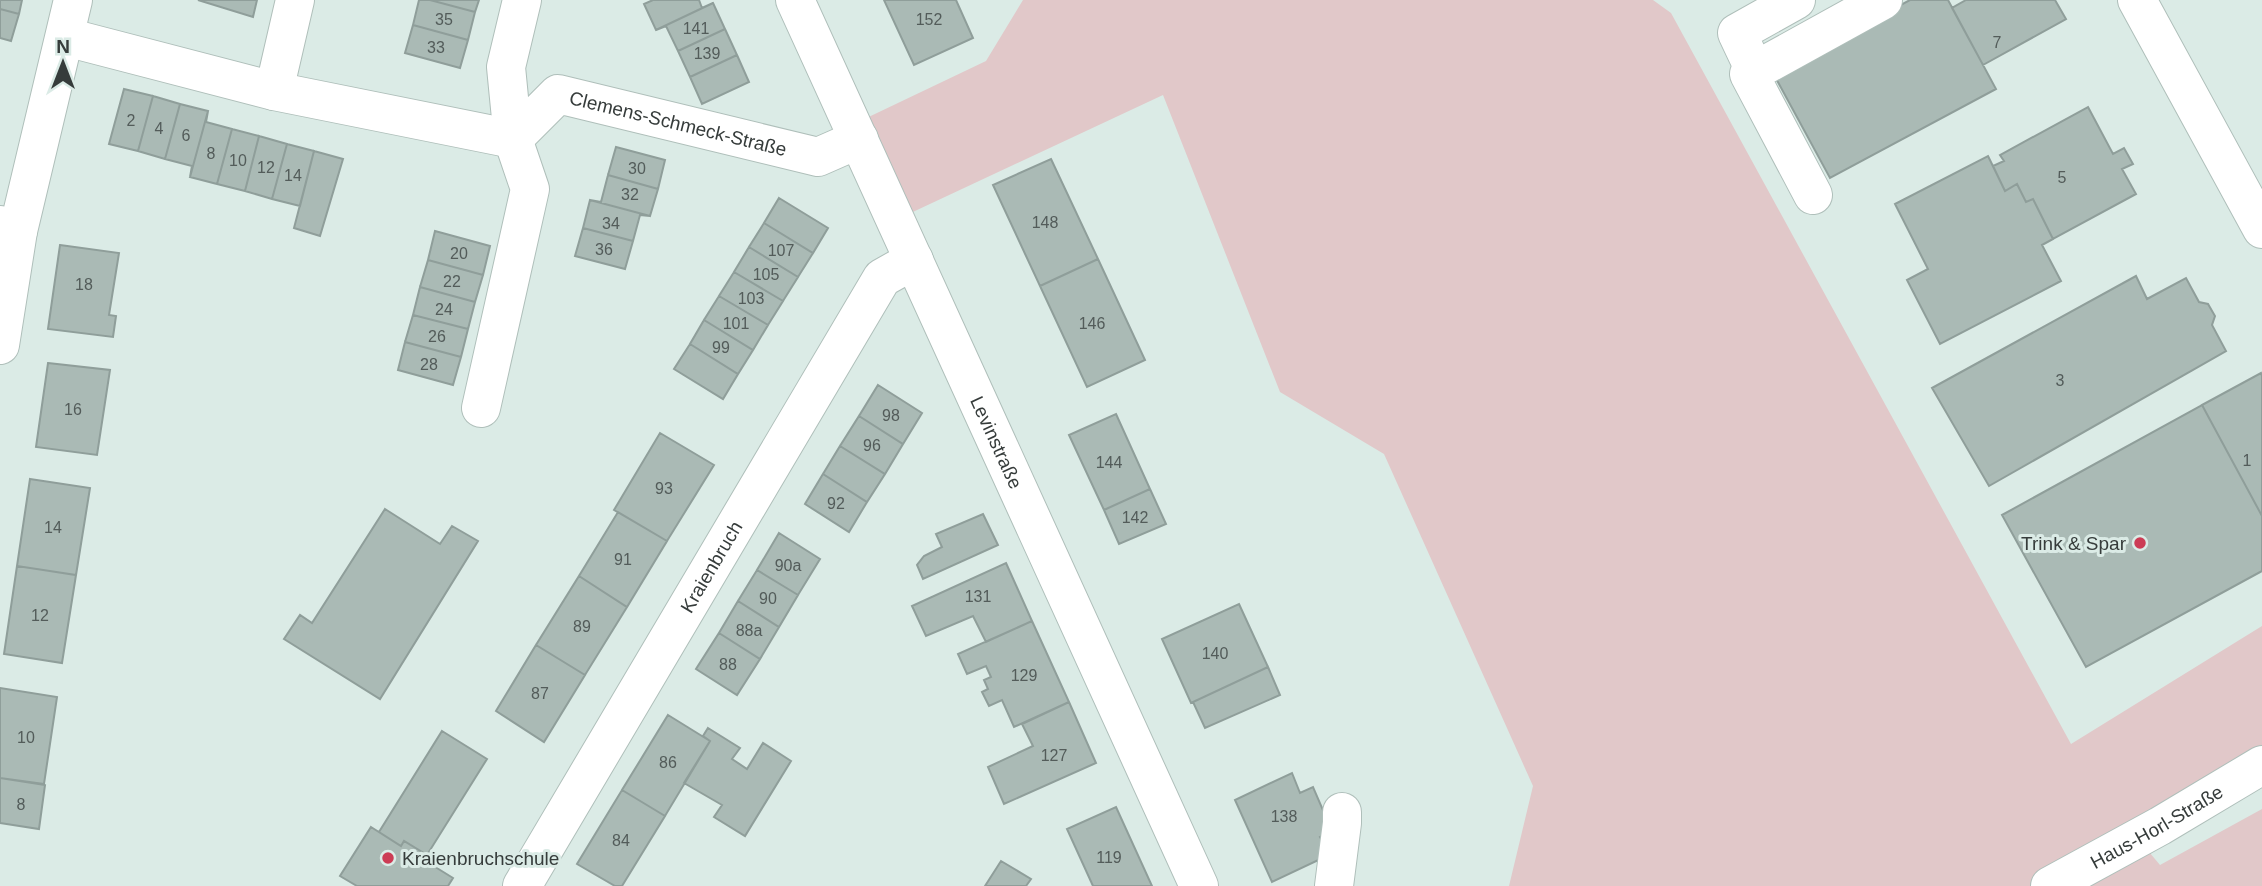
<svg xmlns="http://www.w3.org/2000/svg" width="2262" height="886" font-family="Helvetica,sans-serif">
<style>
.green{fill:#e1c8c9}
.building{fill:#aabab5;stroke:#8f9e9a;stroke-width:2}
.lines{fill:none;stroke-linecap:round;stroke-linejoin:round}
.minor-casing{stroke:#afbfba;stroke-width:40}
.minor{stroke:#fff;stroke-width:38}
.poi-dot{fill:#cc3c55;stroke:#dbebe6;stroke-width:2.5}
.labels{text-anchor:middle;stroke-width:6;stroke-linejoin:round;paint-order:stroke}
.number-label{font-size:16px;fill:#535c5a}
.street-label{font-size:19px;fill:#363c3b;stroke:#dbebe6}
.poi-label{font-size:19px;fill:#363c3b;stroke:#dbebe6;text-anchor:end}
</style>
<rect width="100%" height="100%" fill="#dbebe6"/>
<path class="green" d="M1023,0H1653L1671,13L2071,744L2262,626V758L2038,886H1509L1533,786L1384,454L1280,392L1163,95L900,218L856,123L986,61Z
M2262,809V886H2073L2144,846L2160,865Z"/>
<path class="building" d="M0,0H22L19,14L0,9Z
M198,0H257L253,17Z
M419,0H430L475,12L468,40L413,25Z
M430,0H479L475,12Z
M653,0H699L702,8L713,3L656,30L644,4Z
M884,0H956L973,38L914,65Z
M1910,0H1948L1996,89L1830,178L1773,73Z
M1966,0H2055L2066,19L1983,65L1952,8Z
M713,3L725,29L678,51L666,26L656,30Z
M0,9L19,14L11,41L0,38Z
M413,25L468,40L460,68L405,53Z
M725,29L737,55L690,77L678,51Z
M737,55L749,82L702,104L690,77Z
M124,89L153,96L138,151L109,144Z
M153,96L180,104L165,159L138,151Z
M180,104L208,111L190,177L192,166L165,159Z
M2088,107L2113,154L2124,148L2133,164L2122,169L2136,194L2053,239L2033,199L2026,202L2017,184L2005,191L1993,166L2004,161L2000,155Z
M208,111L206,122L232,129L217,184L190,177Z
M232,129L259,136L245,191L217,184Z
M259,136L287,144L272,199L245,191Z
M287,144L314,151L300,206L272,199Z
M616,147L665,160L658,189L608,175Z
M314,151L343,159L320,236L294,228Z
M1988,156L2005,191L2017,184L2026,202L2033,199L2053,239L2042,245L2061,281L1940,344L1907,280L1928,269L1895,204Z
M1051,159L1098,259L1040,286L993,185Z
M608,175L658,189L650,216L590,200L601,202Z
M779,198L828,228L813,253L764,223Z
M590,200L650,216L640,215L633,241L583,228Z
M764,223L813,253L798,277L749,247Z
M583,228L633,241L625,269L575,256Z
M435,231L490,246L483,275L428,260Z
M60,245L119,253L109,315L116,316L113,337L48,329Z
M749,247L798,277L783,301L734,272Z
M1098,259L1145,360L1087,387L1040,286Z
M428,260L483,275L475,302L420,287Z
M734,272L783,301L768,325L719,296Z
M2136,276L2147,299L2186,278L2199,302L2208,304L2215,316L2212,325L2226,351L1989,486L1932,388Z
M420,287L475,302L468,329L413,315Z
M719,296L768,325L753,350L704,320Z
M413,315L468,329L461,357L405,342Z
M704,320L753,350L738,374L690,344Z
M405,342L461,357L453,385L398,370Z
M690,344L738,374L723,399L674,369Z
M48,363L110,370L97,455L36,447Z
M2261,373L2262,376V516L2202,405Z
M878,385L922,413L903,444L859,416Z
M2202,405L2262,516V571L2086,667L2002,515Z
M1116,414L1150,489L1104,510L1069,435Z
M859,416L903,444L885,474L840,446Z
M660,433L714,465L667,541L614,510Z
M840,446L885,474L867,502L823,474Z
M823,474L867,502L849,532L805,504Z
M30,479L90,488L76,575L17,566Z
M1150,489L1166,524L1119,544L1104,510Z
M385,509L440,544L452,526L478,541L380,699L284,639L300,615L312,623Z
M618,512L667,541L627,607L579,576Z
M983,514L998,545L923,579L917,565L924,556L942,547L936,534Z
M779,533L820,559L798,595L757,570Z
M1006,563L1032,621L986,642L973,616L926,636L912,606Z
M17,566L76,575L62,663L4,654Z
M757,570L798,595L779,627L738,601Z
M579,576L627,607L585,675L536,645Z
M738,601L779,627L760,659L719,633Z
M1239,604L1268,667L1191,703L1162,639Z
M1032,621L1069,702L1014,727L1002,700L989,706L982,692L988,689L984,680L991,677L986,666L967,674L958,654Z
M719,633L760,659L737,695L696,669Z
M536,645L585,675L544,742L496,711Z
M1268,667L1280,695L1205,728L1193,702Z
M0,688L57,697L44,784L0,778Z
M1069,702L1096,763L1004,804L988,767L1033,746L1022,724Z
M668,715L710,741L665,816L622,790Z
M708,728L740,748L732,759L747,769L763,743L791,761L745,836L714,817L722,805L684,783L710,741L703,736Z
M442,731L487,759L427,855L404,841L401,846L379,832Z
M1292,773L1300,793L1313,787L1332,831L1320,837L1329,855L1272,882L1235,800Z
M0,778L45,785L39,829L0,823Z
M622,790L665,816L622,886H615L577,864Z
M1116,807L1152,886H1093L1067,829Z
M371,827L401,846L404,841L427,855L424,860L453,878L448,886H357L340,876Z
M1001,861L1031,879L1026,886H985Z"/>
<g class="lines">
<g class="minor-casing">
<g id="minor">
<path id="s1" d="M795,0L1199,886"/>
<path d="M2137,0L2262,229"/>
<path id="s2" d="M66,37L274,91L513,139L558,94L818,157L859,139"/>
<path d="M1755,71L1737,33L1796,0"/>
<path d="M274,91L295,0"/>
<path d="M1813,195L1749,74L1883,0"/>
<path d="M0,225L18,231L0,345"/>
<path d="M18,231L73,0"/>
<path d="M481,408L530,189L513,139L506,67L522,0"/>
<path id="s3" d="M522,886L882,278L914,260"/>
<path d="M1334,886L1342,823V812"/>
<path id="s4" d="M2050,886L2160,826L2262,765"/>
</g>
</g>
<use href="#minor" class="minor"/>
</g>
<g class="poi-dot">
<circle cx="2140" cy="543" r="7"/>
<circle cx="388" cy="858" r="7"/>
</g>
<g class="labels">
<g class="number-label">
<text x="444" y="25">35</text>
<text x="929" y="25">152</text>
<text x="696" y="34">141</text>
<text x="1997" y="48">7</text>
<text x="436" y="53">33</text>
<text x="707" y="59">139</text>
<text x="131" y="126">2</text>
<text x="159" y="134">4</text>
<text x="186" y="141">6</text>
<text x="211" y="159">8</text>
<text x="238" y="166">10</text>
<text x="266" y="173">12</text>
<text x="637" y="174">30</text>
<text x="293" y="181">14</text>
<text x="2062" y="183">5</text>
<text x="630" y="200">32</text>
<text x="1045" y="228">148</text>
<text x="611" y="229">34</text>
<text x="604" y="255">36</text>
<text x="781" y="256">107</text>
<text x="459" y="259">20</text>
<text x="766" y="280">105</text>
<text x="452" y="287">22</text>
<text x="84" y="290">18</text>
<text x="751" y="304">103</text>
<text x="444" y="315">24</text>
<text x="736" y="329">101</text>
<text x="1092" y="329">146</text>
<text x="437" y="342">26</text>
<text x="721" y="353">99</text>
<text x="429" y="370">28</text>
<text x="2060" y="386">3</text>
<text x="73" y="415">16</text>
<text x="891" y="421">98</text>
<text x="872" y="451">96</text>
<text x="2247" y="466">1</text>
<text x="1109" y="468">144</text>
<text x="664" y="494">93</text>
<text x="836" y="509">92</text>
<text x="1135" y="523">142</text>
<text x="53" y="533">14</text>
<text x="623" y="565">91</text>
<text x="788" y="571">90a</text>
<text x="978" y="602">131</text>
<text x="768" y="604">90</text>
<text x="40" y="621">12</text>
<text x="582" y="632">89</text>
<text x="749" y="636">88a</text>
<text x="1215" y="659">140</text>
<text x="728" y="670">88</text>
<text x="1024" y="681">129</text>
<text x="540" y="699">87</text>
<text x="26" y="743">10</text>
<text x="1054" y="761">127</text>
<text x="668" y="768">86</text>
<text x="21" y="810">8</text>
<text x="1284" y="822">138</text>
<text x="621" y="846">84</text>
<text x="1109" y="863">119</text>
</g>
<g class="street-label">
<text dy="7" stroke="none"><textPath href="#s2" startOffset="646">Clemens-Schmeck-Straße</textPath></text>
<text dy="7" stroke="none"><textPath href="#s1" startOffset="486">Levinstraße</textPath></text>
<text dy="7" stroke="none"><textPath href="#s3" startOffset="371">Kraienbruch</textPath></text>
<text dy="7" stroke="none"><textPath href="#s4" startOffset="122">Haus-Horl-Straße</textPath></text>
</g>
<g class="poi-label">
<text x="2126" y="550">Trink &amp; Spar</text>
<text x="402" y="865" text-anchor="start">Kraienbruchschule</text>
</g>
</g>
<g transform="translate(63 63)" stroke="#dbebe6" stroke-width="5" paint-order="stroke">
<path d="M0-5L12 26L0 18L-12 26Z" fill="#363c3b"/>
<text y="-10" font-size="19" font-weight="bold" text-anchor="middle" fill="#363c3b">N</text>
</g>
</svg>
